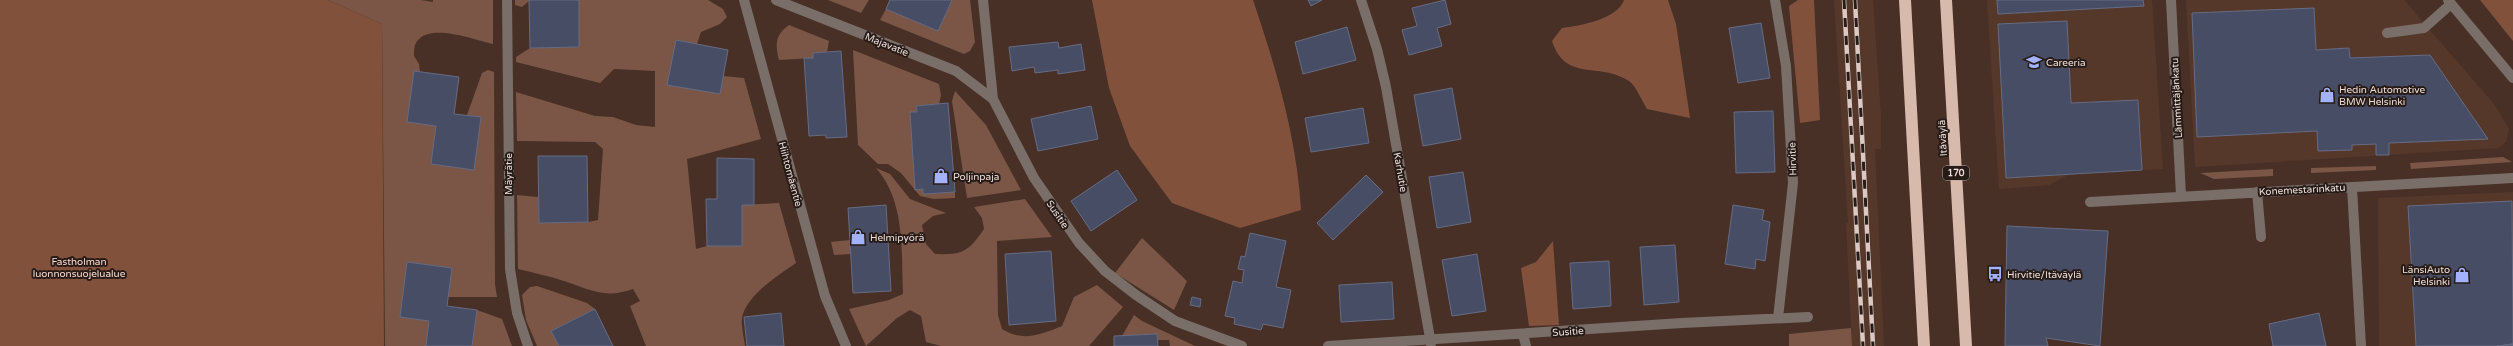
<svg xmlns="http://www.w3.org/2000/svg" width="2513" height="346" font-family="'Varela Round',sans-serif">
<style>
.built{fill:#56382b}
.green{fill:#7b5646}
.forest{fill:#82513c}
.building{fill:#474d64;stroke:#666c84}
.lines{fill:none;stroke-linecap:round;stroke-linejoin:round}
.minor{stroke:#7a6e69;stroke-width:10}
.highway{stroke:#d8baad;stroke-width:12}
.rail-casing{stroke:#dbcac4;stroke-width:4.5}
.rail{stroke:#261b17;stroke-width:3;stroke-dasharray:9;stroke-linecap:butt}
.labels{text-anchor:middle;stroke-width:4;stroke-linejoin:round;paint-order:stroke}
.shield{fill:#261b17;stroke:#b2a49e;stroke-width:1}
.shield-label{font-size:9px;font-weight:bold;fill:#eeded8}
.street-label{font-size:10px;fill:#eeded8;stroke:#261b17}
.poi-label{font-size:10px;fill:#eeded8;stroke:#261b17;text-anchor:start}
.park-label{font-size:10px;fill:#fddccf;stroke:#261b17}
</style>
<rect width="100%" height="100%" fill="#483026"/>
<path class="built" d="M1834,0H1873L1881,117V149H1875L1884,346H1852L1846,223H1848Z
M1987,0H2152L2163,169L2070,174L2049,185L1999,189Z
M2186,0H2404L2494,104L2509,129L2506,142L2498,148L2195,167Z
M2513,192V346H2379L2378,198Z"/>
<path class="green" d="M328,0H421L433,2V0H493V44C475,40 434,24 419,39C414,43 414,50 414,56L419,64L420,72L414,71L407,122L436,126L431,164L474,170L481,118L467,115L482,73L488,70L494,72L495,284L497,297H448L452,268L407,262L400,317L429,321L426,346H385L382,24Z
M515,0H529V1L522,7L515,5Z
M579,0H708L723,9L727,17L720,24L701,32L697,44L676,40L668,84L720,94L723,76L744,78L761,139L687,159L696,249L707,246L742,245V205L779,203L796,263C779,275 746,295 742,318C741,326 744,338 745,346H646L630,306L640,301L633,289C605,299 591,290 564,281C549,276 534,273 518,269L517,195L538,197L539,223L588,222L598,220L603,149L595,142L517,141L516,92L595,116L613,117L636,125L655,127V71L614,69L600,83L516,62V57L530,48L579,47Z
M828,0H869L861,13Z
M952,0H970L975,42L970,51L964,54L880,20L886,9L938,31Z
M789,25L829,41L827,52L813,53V58L779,60C775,44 775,35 789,25Z
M853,50L939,84L941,95L939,104L916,106V189H923L924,194L955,192V198L934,199L920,196L901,173L888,164H878L858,145Z
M955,91L986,125L1021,190L967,198L952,101Z
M2503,157L2512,162L2411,169L2410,163Z
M2376,166V170L2311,173V168Z
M876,168L890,174L910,199L946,213L933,216L922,225L926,244L935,254C963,255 968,252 984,229L982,218L974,207L1025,199L1052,237L997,241L998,315L1002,329C1023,342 1040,335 1062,326L1074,297L1097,285L1123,307L1089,346H941L926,342L921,316L910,310L897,318L866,346L849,309L889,300L903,294C901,252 906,202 876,168Z
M2273,169V176L2214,179L2200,173Z
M1142,238L1187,281L1174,310L1115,273Z
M850,240L851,254L834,255L831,242Z
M537,286L587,303L595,309L551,331L559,346H537L526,320L522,295L530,287Z
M477,310L502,319L512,346H472Z
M1134,315L1142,321L1195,346H1170L1169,340H1158L1157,334L1122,336Z
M1851,328L1852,346H1789V334Z"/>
<path class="forest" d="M0,0H328L382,24L384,346H0Z
M1092,0H1253C1276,68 1297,138 1301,210L1240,228L1172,203L1130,146L1109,88Z
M1624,0H1668L1676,24L1690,118L1647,109C1642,101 1636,86 1629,81C1598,61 1566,83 1552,41L1562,28C1579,26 1618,19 1624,0Z
M1798,0H1814L1820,120L1800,123L1789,6Z
M2480,0H2513V41Z
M1553,241L1559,325L1529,326L1521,268L1536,262Z"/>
<path class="building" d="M529,0H579V47L530,48Z
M890,0H952L938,31L886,9Z
M1308,0H1322L1311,6Z
M1445,0L1451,24L1437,28L1442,46L1409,55L1402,30L1417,26L1412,8Z
M1997,0H2143L2144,6L1998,14Z
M2314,8L2316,50L2349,48L2350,58L2430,55L2488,139L2389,143V155H2376V144L2352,145V150L2318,151L2317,131L2197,137L2192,13Z
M2067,21L2071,103L2138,100L2142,170L2006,178L1998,24Z
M1761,23L1770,78L1738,83L1729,28Z
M1347,27L1356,60L1303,74L1295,42Z
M676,40L728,50L720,94L667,85Z
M1058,42L1059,48L1081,44L1085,70L1058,74V70L1035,73L1034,67L1012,71L1009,47Z
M841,51L847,137L826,138V135L809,136L804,58H813V53Z
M414,71L459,77L454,114L481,117L474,170L431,164L436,126L407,122Z
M1452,88L1461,139L1423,146L1414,95Z
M948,103L955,192L923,194V189L915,190L910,112H917L916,106Z
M1091,106L1098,139L1038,151L1031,119Z
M1363,108L1369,143L1311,152L1305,118Z
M1773,111L1775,172L1736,173L1734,112Z
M538,156H587L588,222L539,223Z
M717,158L754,159V205H742V246H707L706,199H717Z
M1117,170L1137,200L1091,231L1071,201Z
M1463,172L1471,222L1437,228L1429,177Z
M1366,175L1383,192L1333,240L1317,223Z
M2512,201L2513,344L2497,346H2416L2408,206Z
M886,205L891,291L853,293L848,208Z
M1733,205L1764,210L1762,220L1770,222L1765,261L1756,259L1755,269L1725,264Z
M2007,226L2108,231L2100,346L2046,338L2048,346H2005Z
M1250,233L1286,241L1276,287L1291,290L1283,328L1263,324L1261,330L1234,324L1235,318L1225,316L1233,281L1242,283L1244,270L1238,269L1241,256L1245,257Z
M1675,245L1679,302L1644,305L1640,247Z
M1051,251L1056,321L1009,325L1005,254Z
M1477,254L1486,311L1452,316L1442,260Z
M1609,261L1611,306L1573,309L1570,263Z
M407,262L452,268L447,306L477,310L472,346H426L429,321L400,317Z
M1392,282L1394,319L1341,322L1339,285Z
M1192,297L1201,299L1200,307L1190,305Z
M595,309L613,346H559L551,331Z
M781,313L784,346H747L744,317Z
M2319,313L2326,346H2273L2269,324Z
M1157,334L1158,346H1114V336Z
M2513,344V346H2497L2506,345Z"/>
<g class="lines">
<path class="minor" d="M507,0L510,269L517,313L528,346
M744,0L825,296L846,346
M776,0L956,71L993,99
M983,0L993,99L1034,178L1079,243L1105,271L1136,295L1175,321L1242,346
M1361,0L1377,49L1386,87L1431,344
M1775,0L1786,66L1793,183L1778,318
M2171,0L2181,196
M2448,0L2513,78
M2387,33L2424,28L2451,4
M2352,187L2361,346
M2257,192L2261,237
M2090,202L2513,178
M1523,334L1526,346
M1328,346L1682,323L1808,317"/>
<path class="highway" d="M1905,0L1924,346
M1946,0L1966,346"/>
<g class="rail-casing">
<path id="rail" d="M1844,0L1863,346
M1855,0L1873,346"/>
</g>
<use href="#rail" class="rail"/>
</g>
<defs>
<g id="school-bare" transform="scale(1.2)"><path d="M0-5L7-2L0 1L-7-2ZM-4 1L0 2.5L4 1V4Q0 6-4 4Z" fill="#a2b2fd" stroke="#261b17" stroke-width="2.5" paint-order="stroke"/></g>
<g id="shop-bare" transform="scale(1.2)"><path d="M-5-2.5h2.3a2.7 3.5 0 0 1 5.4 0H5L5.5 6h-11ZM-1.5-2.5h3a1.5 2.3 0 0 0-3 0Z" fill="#a2b2fd" stroke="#261b17" stroke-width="2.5" paint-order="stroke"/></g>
<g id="bus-bare" transform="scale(1.2)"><path d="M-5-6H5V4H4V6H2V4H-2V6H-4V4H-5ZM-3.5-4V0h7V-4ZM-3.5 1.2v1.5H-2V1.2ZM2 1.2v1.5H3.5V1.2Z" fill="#a2b2fd" stroke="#261b17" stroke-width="2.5" paint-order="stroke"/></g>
</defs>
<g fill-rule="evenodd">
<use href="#school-bare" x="2034" y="62"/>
<use href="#shop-bare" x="2327" y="95"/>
<use href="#shop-bare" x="941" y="176"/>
<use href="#shop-bare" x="858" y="237"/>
<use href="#bus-bare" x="1995" y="274"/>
<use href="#shop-bare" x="2462" y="275"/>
</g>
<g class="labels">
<rect class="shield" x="1943" y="166" width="26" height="14" rx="3"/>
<g class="shield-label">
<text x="1956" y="176">170</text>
</g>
<g class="street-label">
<text transform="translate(887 44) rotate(22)" y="4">Majavatie</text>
<text transform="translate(2176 98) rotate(-93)" y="4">Lämmittäjänkatu</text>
<text transform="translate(1942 138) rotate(-93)" y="4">Itäväylä</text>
<text transform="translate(1792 159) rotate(-92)" y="4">Hirvitie</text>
<text transform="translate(1401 172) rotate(80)" y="4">Karhutie</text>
<text transform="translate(508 174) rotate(-90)" y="4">Mäyrätie</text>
<text transform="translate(791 174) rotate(75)" y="4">Hiihtomäentie</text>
<text transform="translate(2302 189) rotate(-3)" y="4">Konemestarinkatu</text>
<text transform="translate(1058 214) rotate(56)" y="4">Susitie</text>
<text transform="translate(1568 331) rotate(-4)" y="4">Susitie</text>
</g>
<g class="poi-label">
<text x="2046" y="66">Careeria</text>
<text x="2339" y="93">Hedin Automotive<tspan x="2339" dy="12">BMW Helsinki</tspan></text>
<text x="953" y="180">Poljinpaja</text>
<text x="870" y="241">Helmipyörä</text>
<text x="2450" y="273" text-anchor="end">LänsiAuto<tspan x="2450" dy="12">Helsinki</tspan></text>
<text x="2007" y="278">Hirvitie/Itäväylä</text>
</g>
<g class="park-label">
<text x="79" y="265">Fastholman<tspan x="79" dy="12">luonnonsuojelualue</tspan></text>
</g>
</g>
</svg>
